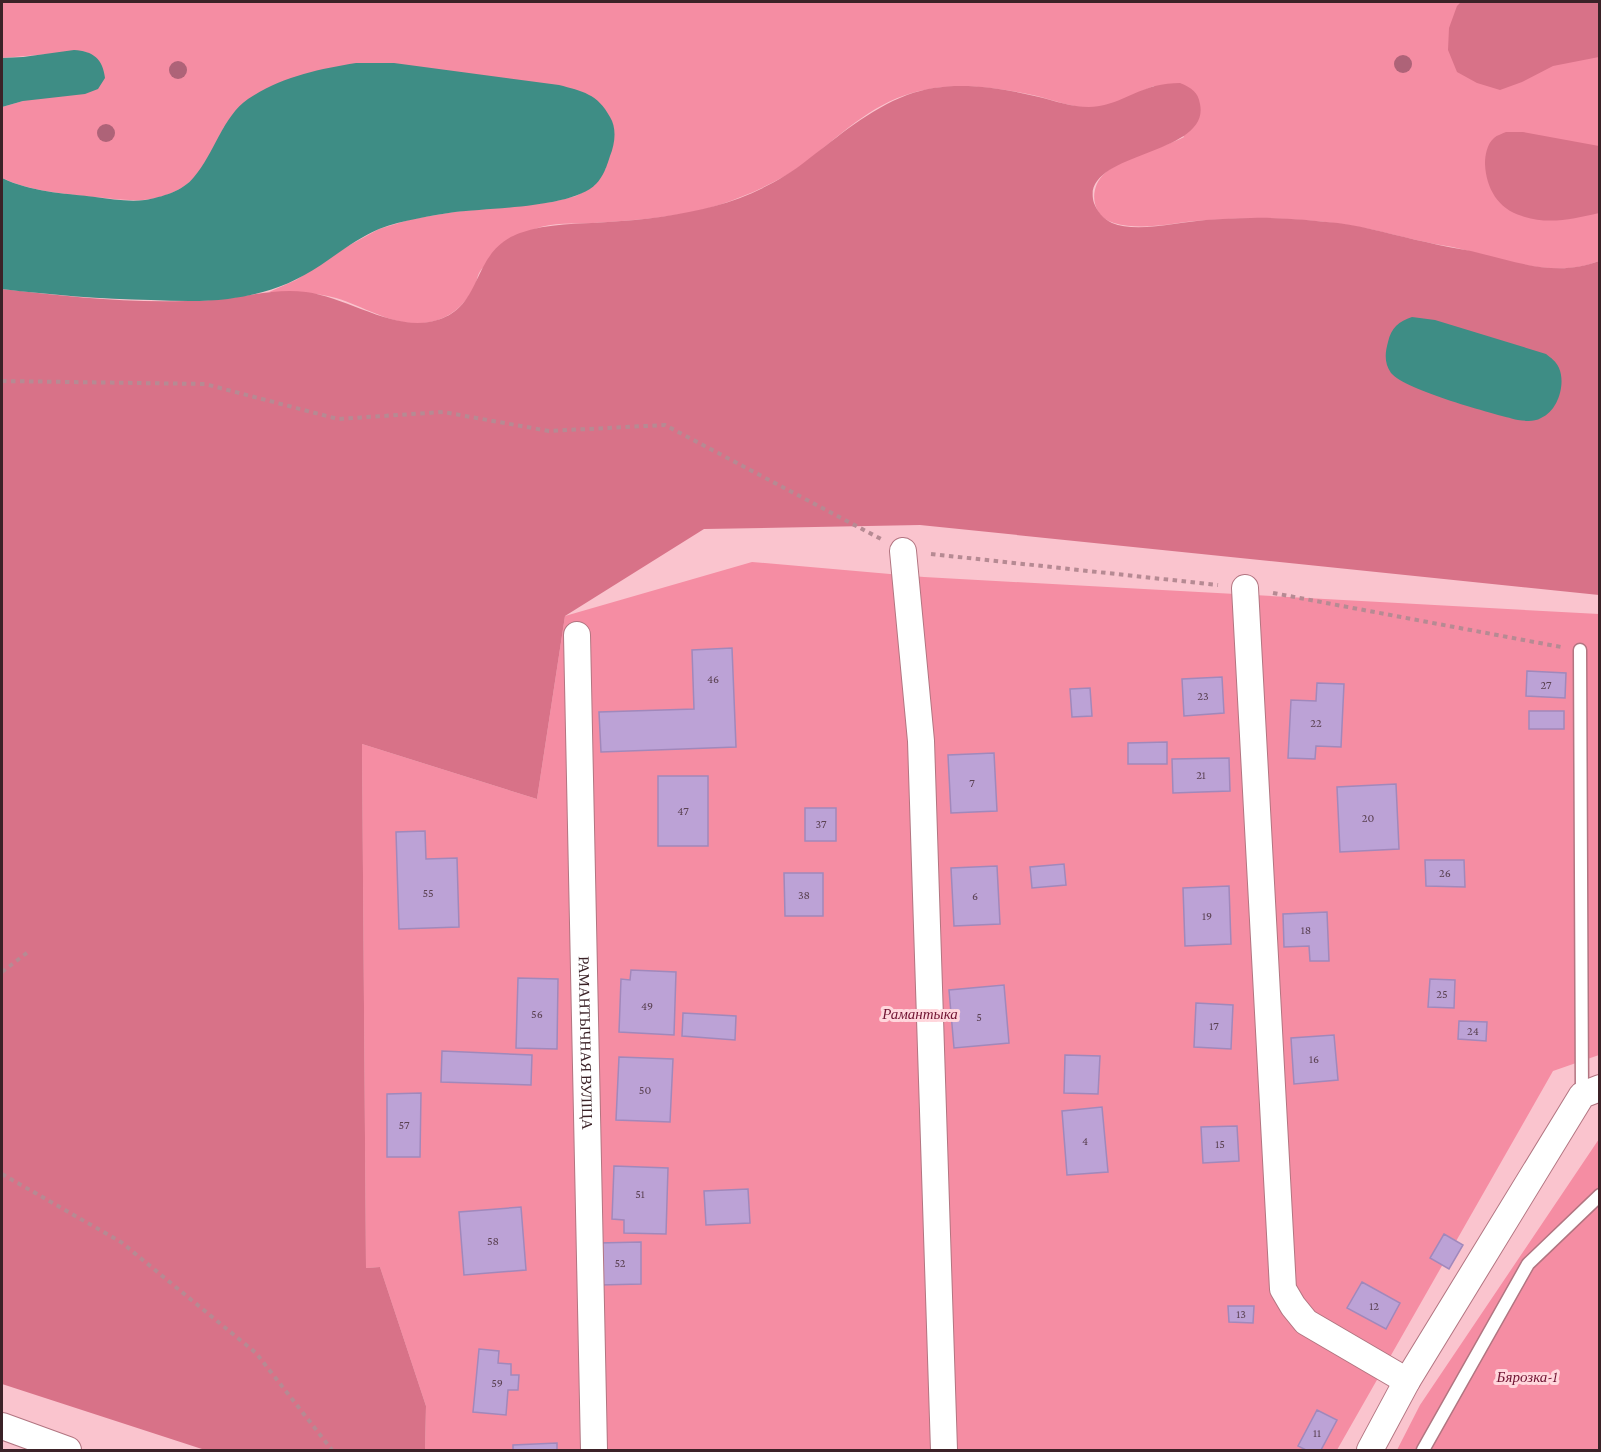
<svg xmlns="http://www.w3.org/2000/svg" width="1601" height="1452" font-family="'Crimson Pro',serif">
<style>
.green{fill:#f58da3}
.forest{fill:#d87288}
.water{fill:#3e8d85}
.building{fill:#bca2d6;stroke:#a188bb;stroke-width:1.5}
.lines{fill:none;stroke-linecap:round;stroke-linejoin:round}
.service-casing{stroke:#b27581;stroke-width:15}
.minor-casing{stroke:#b27581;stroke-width:28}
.path{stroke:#b68a93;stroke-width:4;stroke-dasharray:4.5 4.5;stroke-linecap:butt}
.service{stroke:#fff;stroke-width:12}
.minor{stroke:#fff;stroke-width:26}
.tree{fill:#ae6378}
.labels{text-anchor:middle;stroke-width:6;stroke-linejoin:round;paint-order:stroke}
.number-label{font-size:12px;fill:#5b4253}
.park-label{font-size:15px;font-style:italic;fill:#701332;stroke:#ffd6dc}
.street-label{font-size:15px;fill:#3b2227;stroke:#ffd6dc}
</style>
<rect width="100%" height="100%" fill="#fac4ce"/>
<path class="green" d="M2,2H1599V261C1554,279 1506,260 1461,249C1450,246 1437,245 1426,242C1397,236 1370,228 1341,224C1297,218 1253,217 1209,220C1178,221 1145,232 1114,223C1091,217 1088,188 1105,173C1119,160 1164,147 1184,137L1154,86C1136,93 1118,104 1099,107C1078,110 1057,101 1037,96C996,87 953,81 912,93C870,105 839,136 806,162C781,181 748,195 719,205C679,218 634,220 593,223C575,224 552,222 535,229C529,231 484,265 481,270C477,275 477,282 474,288C464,306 450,318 430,322C397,329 366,307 336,298C314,292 291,292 269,292L296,280L348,246L379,229L412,219L454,212L552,202L576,196L595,185L606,168L224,127C215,145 208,164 193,179C181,191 160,199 143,200C126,201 108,198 92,197C60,193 30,191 2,178V107L23,101L85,51L2,58Z
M752,562L924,577L1599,614V1055L1553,1071L1337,1450H425L426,1406L380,1267L366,1268L362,744L537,799L565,616Z
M1599,1139V1450H1397L1420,1405Z"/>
<path class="forest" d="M1461,2H1599V57L1553,66L1522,82L1500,90L1477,83L1457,72L1448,50L1449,28L1457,6Z
M1180,83C1192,88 1198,92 1200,104C1211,157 1078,151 1094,203C1097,211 1103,219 1112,223C1136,233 1180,222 1206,220C1221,219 1236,218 1251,218C1280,217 1309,220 1338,223C1368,227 1397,236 1426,242C1441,246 1456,248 1471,251C1513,261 1556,278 1599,261V595L920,525L704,529L565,616L537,799L362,744L366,1268L380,1267L426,1406L425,1450H205L2,1384V289C63,296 124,303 186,301C201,301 216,300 230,298C256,294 280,289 306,292C345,297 391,329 429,322C487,312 467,252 520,233C548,223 579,224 608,222C644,220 681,215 715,206C746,198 781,181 806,161C839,136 868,110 907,95C949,79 997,87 1039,97C1055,101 1072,107 1089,107C1113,107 1132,92 1155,86C1163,84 1172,83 1180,83Z
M1506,132H1523L1599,146V213C1573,219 1548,225 1522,216C1498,209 1486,188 1485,164C1485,155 1487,144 1494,138C1497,135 1502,134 1506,132Z"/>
<path class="water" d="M74,50C93,51 103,59 105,78L98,89L85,94L23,101L2,107V58L23,57Z
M356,63H394L559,85C582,91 598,94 610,117C617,128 615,144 610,156C607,166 603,177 596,184C573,208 488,208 455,212C430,216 403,220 379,229C358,238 340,252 321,265C291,285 264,294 228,299C203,302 177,301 151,300C101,299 51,295 2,289V178C31,192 62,193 95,197C111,199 129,202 145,200C162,197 183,191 194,177C214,154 223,116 248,99C281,77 319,69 356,63Z
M1412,317L1435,320L1546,354C1551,358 1556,361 1559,368C1566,384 1558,411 1541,418C1534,422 1526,421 1518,420C1493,414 1405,390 1391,373C1384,363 1385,353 1388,342C1391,328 1399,321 1412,317Z"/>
<path class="building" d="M732,648L736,747L601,752L599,712L694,709L692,650Z
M1527,671L1566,673L1565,698L1526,696Z
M1222,677L1224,713L1184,716L1182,679Z
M1317,683L1344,684L1341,747L1316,746L1315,759L1288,758L1291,700L1316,701Z
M1090,688L1092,716L1072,717L1070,689Z
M1529,711H1564V729H1529Z
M1167,742V764H1128V743Z
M994,753L997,811L951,813L948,755Z
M1229,758L1230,791L1173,793L1172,759Z
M658,776H708V846H658Z
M1396,784L1399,849L1340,852L1337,787Z
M805,808H836V841H805Z
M425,831L426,859L457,858L459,927L399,929L396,832Z
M1425,860H1464L1465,887L1426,886Z
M1064,864L1066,885L1032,888L1030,867Z
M997,866L1000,924L954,926L951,868Z
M784,873H823V916H785Z
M1229,886L1231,944L1185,946L1183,888Z
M1327,912L1329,961H1310L1309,946L1284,947L1283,914Z
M631,970L676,972L674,1035L619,1032L621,979L630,980Z
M518,978L558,979L557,1049L516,1048Z
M1430,979L1455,980L1454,1008L1428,1007Z
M1004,985L1009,1043L954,1048L949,990Z
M1196,1003L1233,1005L1231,1049L1194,1047Z
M683,1013L736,1016L735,1040L682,1036Z
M1459,1021L1487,1022L1486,1041L1458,1039Z
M1334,1035L1338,1080L1294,1084L1291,1038Z
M442,1051L532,1055L531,1085L441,1082Z
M1065,1055L1100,1056L1098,1094L1064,1093Z
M619,1057L673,1059L670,1122L616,1120Z
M421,1093L420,1157H387V1094Z
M1102,1107L1108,1172L1067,1175L1062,1111Z
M1237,1126L1239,1161L1203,1163L1201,1127Z
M614,1166L668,1168L666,1234L624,1233V1220L612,1219Z
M748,1189L750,1223L706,1225L704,1191Z
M521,1207L526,1270L464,1275L459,1212Z
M1444,1234L1463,1245L1449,1269L1430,1258Z
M641,1242V1284L599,1285L598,1243Z
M1362,1282L1400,1303L1386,1329L1347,1308Z
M1228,1306H1254L1253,1323L1229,1322Z
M479,1349L499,1351L498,1363L511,1364V1375H519L518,1390H508L506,1415L473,1412Z
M1317,1410L1337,1420L1321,1450H1306L1298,1446Z
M557,1443V1450H513V1445Z"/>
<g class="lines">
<g class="service-casing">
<path id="service" d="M1580,650L1582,1095
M1423,1450L1528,1264L1600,1195"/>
</g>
<g class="minor-casing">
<g id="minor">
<path d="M903,551L921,741L944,1450"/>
<path d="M1245,588L1283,1289L1293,1306L1306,1322L1407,1381"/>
<path id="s1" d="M577,635L594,1450"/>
<path d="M2,1426L68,1450"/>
<path d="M1370,1450L1407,1381L1582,1095L1600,1088"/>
</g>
</g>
<path class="path" d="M2,381L205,384L338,419L443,412L549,431L665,425L881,539
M931,554L1218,585
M1273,593L1561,647
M2,972L28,952
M2,1174L121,1242L256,1353L332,1450"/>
<use href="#service" class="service"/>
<use href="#minor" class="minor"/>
</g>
<g class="tree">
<circle cx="1403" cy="64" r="9"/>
<circle cx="178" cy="70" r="9"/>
<circle cx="106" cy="133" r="9"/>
</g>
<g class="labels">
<g class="number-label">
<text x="713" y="683">46</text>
<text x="1546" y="689">27</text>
<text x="1203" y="700">23</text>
<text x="1316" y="727">22</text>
<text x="1201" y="779">21</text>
<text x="972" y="787">7</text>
<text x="683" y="815">47</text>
<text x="1368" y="822">20</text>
<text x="821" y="828">37</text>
<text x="1445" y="877">26</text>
<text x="428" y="897">55</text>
<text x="804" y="899">38</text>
<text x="975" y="900">6</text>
<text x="1207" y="920">19</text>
<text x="1306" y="934">18</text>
<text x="1442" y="998">25</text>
<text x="647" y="1010">49</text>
<text x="537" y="1018">56</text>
<text x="979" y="1021">5</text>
<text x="1214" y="1030">17</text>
<text x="1473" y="1035">24</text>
<text x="1314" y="1063">16</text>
<text x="645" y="1094">50</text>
<text x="404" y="1129">57</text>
<text x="1085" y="1145">4</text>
<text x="1220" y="1148">15</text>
<text x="640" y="1198">51</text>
<text x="493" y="1245">58</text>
<text x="620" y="1267">52</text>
<text x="1374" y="1310">12</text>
<text x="1241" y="1318">13</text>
<text x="497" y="1387">59</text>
<text x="1317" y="1437">11</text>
</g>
<g class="park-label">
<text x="920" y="1019">Рамантыка</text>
<text x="1527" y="1382">Бярозка-1</text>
</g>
<g class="street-label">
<text dy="5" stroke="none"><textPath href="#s1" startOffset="408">РАМАНТЫЧНАЯ ВУЛІЦА</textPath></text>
</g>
</g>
<rect width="1601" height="1452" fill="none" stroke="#3b2227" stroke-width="6"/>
</svg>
